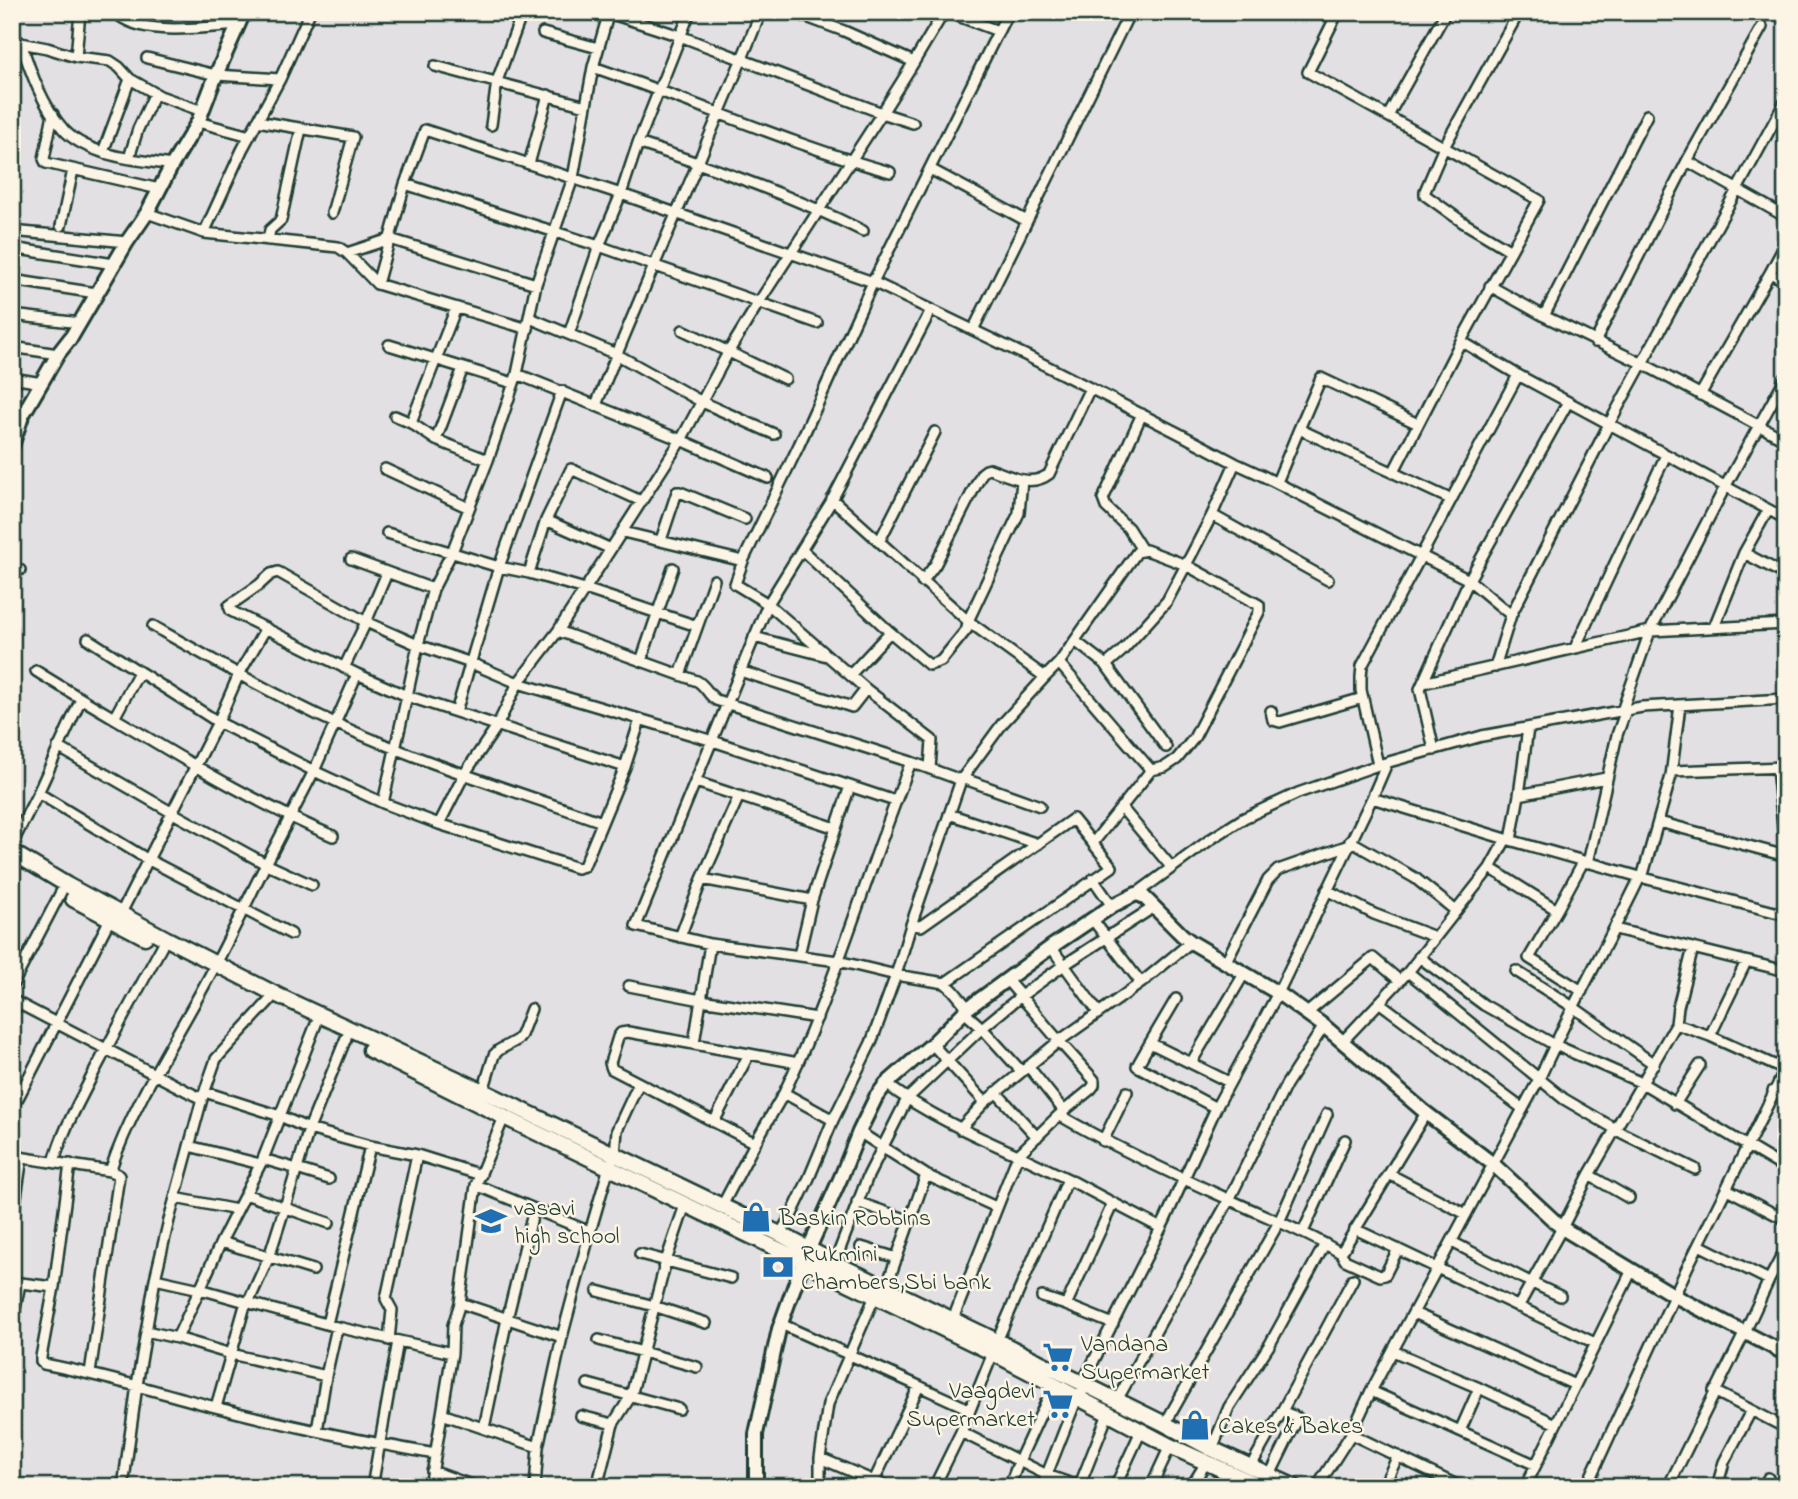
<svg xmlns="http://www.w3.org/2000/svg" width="1798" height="1499" font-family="'Indie Flower',sans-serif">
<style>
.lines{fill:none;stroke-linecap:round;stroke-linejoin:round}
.street-casing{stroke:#1f3d34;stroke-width:14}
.secondary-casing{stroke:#1f3d34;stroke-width:18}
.primary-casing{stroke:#1f3d34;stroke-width:19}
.street{stroke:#fcf5e5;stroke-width:9}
.secondary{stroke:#fcf5e5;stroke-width:12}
.primary{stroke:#fcf5e5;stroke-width:14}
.labels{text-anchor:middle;stroke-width:5;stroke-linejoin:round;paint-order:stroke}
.poi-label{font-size:24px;fill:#1f3d34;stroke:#fcf5e5;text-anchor:start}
</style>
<rect width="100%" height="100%" fill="#e3e0e3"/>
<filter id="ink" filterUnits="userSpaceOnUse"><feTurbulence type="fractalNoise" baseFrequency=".0143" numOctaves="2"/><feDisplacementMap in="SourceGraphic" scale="14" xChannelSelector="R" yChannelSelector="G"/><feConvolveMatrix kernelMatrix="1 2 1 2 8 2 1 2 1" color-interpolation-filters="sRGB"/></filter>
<g filter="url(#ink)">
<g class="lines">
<g class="street-casing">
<path id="street" d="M115,12C141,38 204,27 239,25
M609,12L593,67L573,178L536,284L517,374L488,460L452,552L433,589L418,645L407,696L625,767
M793,12L844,31L914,62L944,12
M947,12L998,31
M1338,12L1308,72L1539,200L1461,341L1393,473
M12,33L16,39L21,43L47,48L76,57L110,61L119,67L130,79L160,96L202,111
M543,33L598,48
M21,43C31,73 42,105 64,130C73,140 90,148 102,152C124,160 149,161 172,165
M76,57L80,12
M147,58L216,75L280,79
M435,66L586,106
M593,67C693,101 789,144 890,172
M53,114L44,159L46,163L159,189
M1388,116L1446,12
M257,121L353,137L332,213
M198,122L250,136
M913,123L882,113L914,62
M491,125L497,81L518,24
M638,143C714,168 791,195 863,231
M103,152L130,79
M129,158L138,129L155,93
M1687,161L1786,217
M529,164L548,95
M930,169L1027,221L973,330
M405,184L599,246L817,323
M147,213L204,233L338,247L347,253L377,284L528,329
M1027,221L1130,12
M61,226L73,170
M12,231L127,242
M204,233L242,150L280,79L310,12
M268,240L270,230L281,220L301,129
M12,248L114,264
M1511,251L1464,223L1425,195V191L1444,147L1519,12
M347,253L390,239L536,284
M1770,273L1786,281
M12,280L96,293
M377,284L405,184L425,130L621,194L873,282L1027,356L1178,433L1235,463L1259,474L1469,580L1511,615
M1490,286L1544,316L1643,364L1786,440
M12,315L80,323
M1544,316L1647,115
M530,318L616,354L702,402L774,434
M683,330L785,379
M569,334L599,246L621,194L638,143L690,12
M1461,341L1518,375L1786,519
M1595,342L1687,161L1762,27
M389,345L513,383
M12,347L58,354
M517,374L681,440L768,478
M12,378L42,383
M1700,395L1770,273L1786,243
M596,405C649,273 708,144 761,12
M395,416L411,423L436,440L488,460
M411,423L456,308
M1299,429L1321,378L1418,424
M436,440L463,368
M385,469L469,508
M1022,480L1019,513L968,621L1045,677
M1277,482L1299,429L1450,499
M1212,515L1328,580
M546,520L611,549
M623,532L743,561
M387,533L499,567L529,573L585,589L697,626
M661,540L677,492H680L745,519
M879,542L935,432
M802,550L890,632L929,665L941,661L967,629L968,621L832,499
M1142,550L1128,528L1106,507L1103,499L1142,414
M1744,553L1786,575
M351,559L433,589
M12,567L20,570
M529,573L546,520L571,469L641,501
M922,582L935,565L982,473L986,470L990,469C1009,476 1031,488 1049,474L1090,388
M153,626C213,660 274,695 337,724C422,763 513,790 602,822
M1714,627L1744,553L1768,510
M558,631L697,681C706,686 708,695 716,700L911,762
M754,637L827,656
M1075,641L1106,665L1166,747
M1575,648L1666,455
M641,661L673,568
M1059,663L1151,770L1093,843
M1495,667L1511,615L1609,424L1786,100
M344,668L366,622L387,573
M36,671C69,692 104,712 138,732C201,770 265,807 333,836
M740,671L852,707L866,689L932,740L930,769
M357,674L231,611L229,606L259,585L271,574L278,572L366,622L418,645L471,663L518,683L713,741L895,801
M680,675L714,580
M850,675L890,632
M1423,683L1650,631L1786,624
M866,689L768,604L831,502L931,310
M1271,711L1273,720L1280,722L1363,698
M1622,711L1650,631L1725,487L1786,377
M456,712L499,567L562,391
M114,718L139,672
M58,747L171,812L266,864L314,771L357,674L407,696L383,803L314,771L218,722L88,639
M1434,750L1420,689L1469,580L1568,402
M1378,765L1361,690V677L1362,666L1518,375
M1777,768L1786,856
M1151,770L1165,767L1177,759L1194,738L1259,612V605L1186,565L1212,515L1235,463
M1672,771L1786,767
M962,778L1040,806
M696,782L836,828L812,900L702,879
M38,793L147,859L291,934
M1519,795L1606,778
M1372,798L1387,763
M383,803L439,824L577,868L584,866L625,767L640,720
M1121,807L1172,868
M949,814L1038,844
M1659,822L1786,856
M439,824L465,773L497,726L518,683L558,631L681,440L729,351L759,302L882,113L680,36L609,13
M836,828L850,786
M1506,839L1490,868L1557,910
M1511,840L1519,795L1528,728
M1350,841L1415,878L1456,911
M12,844L38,793L81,699
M1588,863L1617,735L1626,710
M12,873L21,858
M1642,878L1671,776L1680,705
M1093,879L1112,906
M1327,890L1374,914L1435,937
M1136,894L1211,839L1244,818L1298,793L1378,765L1482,736L1642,707L1786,699
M121,913L218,722L239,674L266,628
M911,925L921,926L1073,819L1112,867L945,983
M1615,929L1786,971
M680,937L702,879L739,796
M710,944L838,961L896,975L945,983L953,990L968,1008
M1051,947L1098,1012
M799,955L812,900
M1419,957L1484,1005L1555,1045C1581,988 1613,934 1640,877L1786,915
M1225,963L1268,880L1278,870L1349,845
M1516,971L1573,1007L1654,1064
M1408,972L1564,1099L1624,1134L1695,1169
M1006,979L1059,1041L1141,983L1093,920
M1141,983L1191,942
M12,986L61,892
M629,986L701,1000L710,944L636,926L768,604L735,584L743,561L799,445L873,282L1008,12
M1582,991L1529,958L1557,910L1583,862
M12,1000L202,1099
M1380,1003L1523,1109
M964,1012L982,1028L1021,1071
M1307,1013L1373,958L1400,981
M1676,1024L1710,1036L1785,1070
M1710,1036L1746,962
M1342,1042L1408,972L1490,868
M694,1043L701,1000L817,1018
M1150,1043L1176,999
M932,1044L985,1102
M749,1054L798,1063
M1191,1063L1244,974
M1028,1066L1064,1111
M886,1084C927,1114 973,1135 1018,1155L1059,1115L1091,1089L1094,1085V1080L1059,1041L985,1102L960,1129
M483,1091L494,1055L499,1050L517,1040L521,1035L531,1009
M1773,1091L1786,1097
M205,1092L280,1116L309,1129L370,1146L417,1155
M996,1092L1037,1137
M784,1093C835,986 867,872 911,762L961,780
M12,1104L18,1098L110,919
M1675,1104L1700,1065
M1216,1108L1137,1066L1150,1043L1229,1082
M1059,1115C1114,1147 1170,1173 1228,1199C1260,1214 1294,1227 1325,1244
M714,1122L749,1054L628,1032L621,1033L618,1037L610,1063L612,1069L755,1143
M859,1132L926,1175L996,1207
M1103,1141L1127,1092
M189,1146L260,1164
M12,1156L110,1171L117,1174L119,1176L90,1373
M54,1162C62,1132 77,1106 91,1078C114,1034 138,990 162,946
M70,1164L54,1287L41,1357V1362L44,1364C102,1375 158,1392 215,1407C288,1426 362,1441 435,1454
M110,1171C134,1101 176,1039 210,975C230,938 247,901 266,864L312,885
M1389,1174L1466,1214
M1589,1175L1676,1024L1678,1007L1693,948
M329,1179L297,1169L309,1129L346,1038
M1068,1179L1113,1203
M476,1185L590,1232L609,1167L615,1155L617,1130L639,1083
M1727,1189L1786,1220
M245,1194L329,1223
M175,1198L237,1210
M857,1202L911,1221
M722,1206L755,1143L784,1093L833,1120
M12,1224L22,1157
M1355,1229L1595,1343
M1303,1232L1345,1140
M780,1234L792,1214L809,1178L833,1120L871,1043L896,975L911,925L961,780L1002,724L1045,677L1059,663L1137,552L1146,550L1186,565L1167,601L1122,651L1106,665
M221,1242L313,1270
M1452,1242L1532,1283L1560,1296
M1699,1245L1769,1280
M861,1247L897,1258
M1341,1253L1345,1260L1380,1276L1385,1275L1398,1249
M640,1254L731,1278
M833,1267L868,1176L907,1099L982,1028L1021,996L1064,965L1154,907
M155,1279L200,1289L177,1338
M12,1282L54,1287
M886,1288L926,1175
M598,1291L654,1306L706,1323
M1042,1297L1066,1305L1113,1203L1161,1228
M246,1302L337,1327L452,1353L430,1487
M248,1303L269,1257L297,1169L263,1159
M460,1303L562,1337L590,1232
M1066,1305L1113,1324
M1518,1307L1562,1228L1589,1175L1629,1198
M1414,1313L1575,1385
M953,1319L1018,1155L1068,1179L997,1341
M12,1324L20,1284
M327,1324L370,1146
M781,1324L919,1386
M146,1331L177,1338L231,1354L326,1376
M389,1340L392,1310L386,1299L417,1155L481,1175
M599,1340L697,1367
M1393,1351L1479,1388L1556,1424
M452,1353L453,1325L460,1303L476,1185L504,1117
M588,1384L679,1409
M1082,1384L1165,1220L1216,1108L1278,993L1372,798L1506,839L1640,877
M1371,1391L1536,1465
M1714,1391L1786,1428
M1117,1400L1229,1200L1286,1085L1324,1026
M216,1407L246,1302L200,1289L221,1242L263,1159L316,1024
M442,1414L538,1447
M581,1416L613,1424
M1165,1424L1279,1222L1327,1114
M484,1428L507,1319L534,1209
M317,1431L326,1376L337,1327
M1460,1431L1479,1388
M961,1432L1047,1475L1081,1487
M1351,1434L1461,1487
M1212,1449L1229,1407L1270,1344L1325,1244L1341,1253L1426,1113
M820,1458L874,1481
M1251,1466L1282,1411
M432,1471L477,1487
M1270,1475L1298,1418L1282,1411L1353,1279
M123,1487L137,1385L155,1279L169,1220L202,1099L216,1059L270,1000
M372,1487L398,1341
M535,1487L538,1447L562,1337
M597,1487L613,1424L631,1396L666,1261L685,1205
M820,1487V1458L828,1404L875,1296
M888,1487L874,1481L919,1386L969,1409
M934,1487L961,1432L993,1353
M1009,1487L1019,1461L1054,1385
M1042,1487L1077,1398L1087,1386
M1079,1487L1108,1414
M1115,1487L1141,1431
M1151,1487L1170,1446
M1191,1487L1207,1461
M1226,1487L1232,1475
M1317,1487L1351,1434L1371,1391L1539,1079L1555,1045L1642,1083L1786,1169
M1383,1487L1398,1456
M1525,1487L1632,1270
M1586,1487L1687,1268L1786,1068
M1668,1487L1744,1334L1769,1280L1786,1248
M1717,1487L1724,1462L1751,1411
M1764,1487L1768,1478"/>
</g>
<g class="secondary-casing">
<path id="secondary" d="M12,446L22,416L58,354L72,336L127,242L147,213L172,165L198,122L216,75L244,12
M756,1487V1434L779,1329L803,1262L841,1177L859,1132L876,1097L886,1084L932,1044L968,1008L1051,947L1112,906L1136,894L1143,896L1182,935L1191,942L1278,993L1324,1026L1426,1113L1493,1164L1562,1228L1675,1296L1786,1354"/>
</g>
<g class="primary-casing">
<path id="primary" d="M12,852L67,885L167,939L277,995L483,1091L780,1234L835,1263L997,1341L1165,1424L1212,1449L1295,1487
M73,899L145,937
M370,1050L504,1117L993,1353L1170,1446L1261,1487"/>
</g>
<use href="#street" class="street"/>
<use href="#secondary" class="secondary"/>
<use href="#primary" class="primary"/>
</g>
</g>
<defs>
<g id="shop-bare" transform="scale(2.415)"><path d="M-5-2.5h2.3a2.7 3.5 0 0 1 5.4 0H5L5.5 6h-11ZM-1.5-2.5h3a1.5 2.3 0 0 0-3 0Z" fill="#1f6fb2" stroke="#fcf5e5" stroke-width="2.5" paint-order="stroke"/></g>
<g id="school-bare" transform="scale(2.415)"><path d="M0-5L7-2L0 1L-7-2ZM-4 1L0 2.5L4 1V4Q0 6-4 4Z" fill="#1f6fb2" stroke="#fcf5e5" stroke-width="2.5" paint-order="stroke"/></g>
<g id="bank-bare" transform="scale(2.415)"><path d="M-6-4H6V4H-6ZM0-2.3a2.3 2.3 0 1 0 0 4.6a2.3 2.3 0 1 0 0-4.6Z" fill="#1f6fb2" stroke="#fcf5e5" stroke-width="2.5" paint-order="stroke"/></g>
<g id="supermarket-bare" transform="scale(2.415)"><path d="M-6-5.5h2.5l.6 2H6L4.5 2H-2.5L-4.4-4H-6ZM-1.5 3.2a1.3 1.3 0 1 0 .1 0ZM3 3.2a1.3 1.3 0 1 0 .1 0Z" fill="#1f6fb2" stroke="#fcf5e5" stroke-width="2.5" paint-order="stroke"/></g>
</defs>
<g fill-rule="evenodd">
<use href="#shop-bare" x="756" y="1217"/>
<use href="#school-bare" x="491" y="1221"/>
<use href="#bank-bare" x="778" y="1267"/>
<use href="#supermarket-bare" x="1058" y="1357"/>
<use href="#supermarket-bare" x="1058" y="1404"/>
<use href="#shop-bare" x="1195" y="1425"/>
</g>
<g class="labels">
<g class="poi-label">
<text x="514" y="1215">vasavi<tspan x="514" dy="28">high school</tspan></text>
<text x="779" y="1225">Baskin Robbins</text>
<text x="801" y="1261">Rukmini<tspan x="801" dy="28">Chambers,Sbi bank</tspan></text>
<text x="1081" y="1351">Vandana<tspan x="1081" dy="28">Supermarket</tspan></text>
<text x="1035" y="1398" text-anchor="end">Vaagdevi<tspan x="1035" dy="28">Supermarket</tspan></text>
<text x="1218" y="1433">Cakes &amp; Bakes</text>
</g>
</g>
<rect width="1798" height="1499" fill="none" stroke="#fcf5e5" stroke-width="42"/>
<rect x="21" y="21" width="1756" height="1457" fill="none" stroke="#1f3d34" stroke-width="2.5" filter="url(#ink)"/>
</svg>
